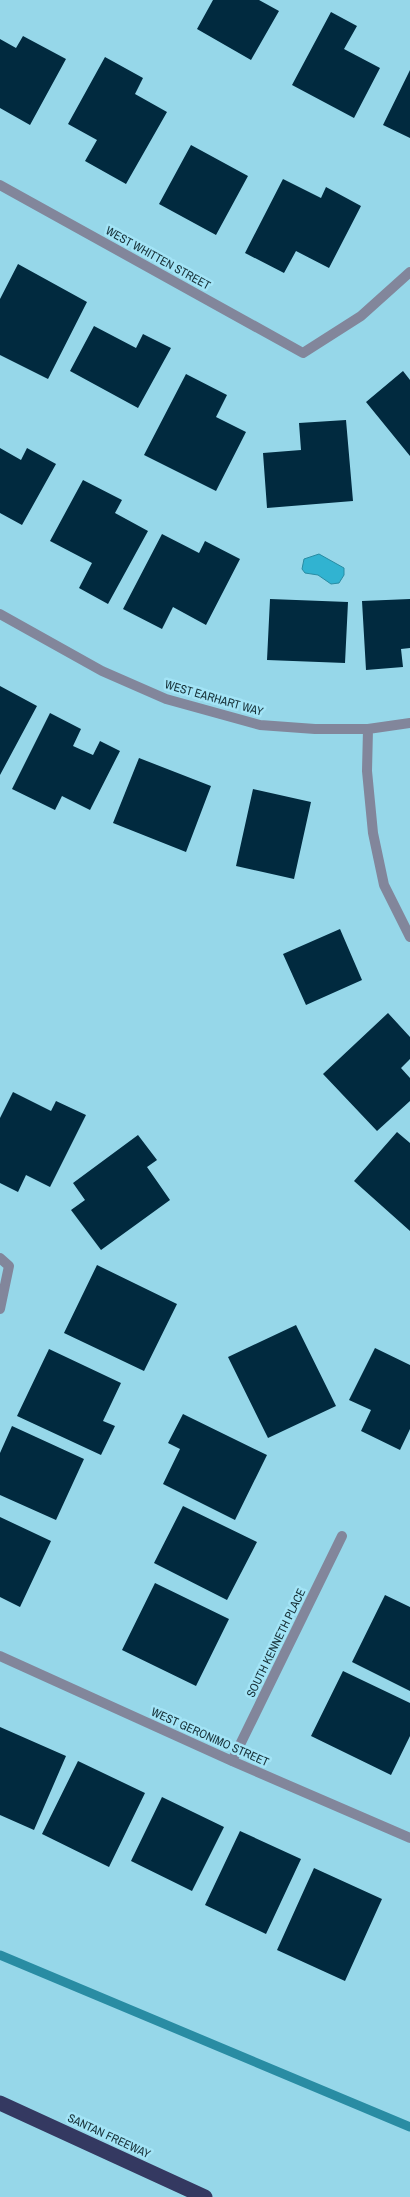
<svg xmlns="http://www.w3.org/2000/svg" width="410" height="2197" font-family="'Archivo Narrow',sans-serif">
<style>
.water{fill:#31b3d1;stroke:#298ca3}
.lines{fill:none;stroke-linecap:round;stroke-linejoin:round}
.stream{stroke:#298ca3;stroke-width:9}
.building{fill:#012a3f}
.minor{stroke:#82869b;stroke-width:10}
.motorway{stroke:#343961;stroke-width:15}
.labels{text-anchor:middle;stroke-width:5;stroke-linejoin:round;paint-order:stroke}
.street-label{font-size:12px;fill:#163037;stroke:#a3e4f6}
</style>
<rect width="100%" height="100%" fill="#96d7e9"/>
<path class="water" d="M319,554L344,568V575L339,583L331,584L318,575L305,573L302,569L304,559Z"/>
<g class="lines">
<path class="stream" d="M0,1955L410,2127"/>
</g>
<path class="building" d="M213,0H259L279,11L251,60L197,29Z
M331,12L357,26L344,49L380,68L354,118L292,85Z
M23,36L66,59L30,125L0,108V39L16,48Z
M105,57L143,78L135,94L167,112L126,184L85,161L97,140L68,124Z
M410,70V138L383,125Z
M191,145L248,176L216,235L159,204Z
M283,179L321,198L326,187L361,206L329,268L296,251L284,273L245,253Z
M18,264L87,302L48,379L0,355V299Z
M94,326L136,348L143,334L171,348L138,408L70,371Z
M403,371L410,380V456L366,402Z
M186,374L227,395L216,417L246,432L216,491L144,455Z
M346,420L353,501L267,508L263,453L301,450L299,423Z
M0,448L21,460L27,448L56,464L22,525L0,513Z
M83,480L122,500L115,513L148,531L108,604L79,588L92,563L50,541Z
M162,534L199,553L205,541L240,559L206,625L173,607L162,629L123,609Z
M270,599L348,602L345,663L267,660Z
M410,599V648L401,649L403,667L366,670L362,601Z
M0,686L37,706L0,775Z
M50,713L81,729L73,746L93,755L100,741L120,751L90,810L62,796L55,810L12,789Z
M139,758L211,786L186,852L113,823Z
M253,789L311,802L294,879L236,866Z
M340,929L362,980L306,1005L283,954Z
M388,1013L410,1037V1059L401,1068L410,1078V1101L377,1131L323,1074Z
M13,1092L51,1111L56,1101L86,1115L50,1187L26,1175L18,1192L0,1183V1118Z
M397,1132L410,1143V1231L354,1181Z
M138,1135L157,1160L147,1167L170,1200L101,1250L71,1210L85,1200L73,1183Z
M97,1265L177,1304L144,1371L64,1333Z
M296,1325L336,1406L268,1438L228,1357Z
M375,1348L410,1365V1429L400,1450L361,1431L371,1410L349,1400Z
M49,1349L121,1383L103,1421L115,1426L101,1455L17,1416Z
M183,1414L267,1455L235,1520L163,1484L180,1449L168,1443Z
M12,1426L84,1459L56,1520L0,1495V1453Z
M183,1506L257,1542L227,1600L154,1563Z
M0,1517L51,1541L20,1607L0,1597Z
M155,1583L229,1619L196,1686L122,1650Z
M385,1595L410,1607V1691L352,1662Z
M343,1671L410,1703V1736L391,1775L311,1736Z
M0,1727L66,1756L34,1830L0,1815Z
M78,1761L145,1793L109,1867L42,1834Z
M162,1797L224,1827L192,1891L131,1861Z
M240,1831L301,1859L266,1934L205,1905Z
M314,1868L382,1899L345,1981L277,1950Z"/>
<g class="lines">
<path class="minor" d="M0,185L303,353L361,316L410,272
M0,614L102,671L166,699L260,725L315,729H368L410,723
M368,729L367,771L373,833L384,885L410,937
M0,1258L9,1266L0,1309
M0,1656L232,1761L410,1838
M232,1761L342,1536"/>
<path class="motorway" d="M0,2103L205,2197"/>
</g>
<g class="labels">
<g class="street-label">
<text transform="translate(158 258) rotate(29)" y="4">WEST WHITTEN STREET</text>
<text transform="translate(214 698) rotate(16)" y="4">WEST EARHART WAY</text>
<text transform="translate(276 1643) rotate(-64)" y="4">SOUTH KENNETH PLACE</text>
<text transform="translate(210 1737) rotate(24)" y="4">WEST GERONIMO STREET</text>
<text transform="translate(109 2136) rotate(25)" y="4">SANTAN FREEWAY</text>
</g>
</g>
</svg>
